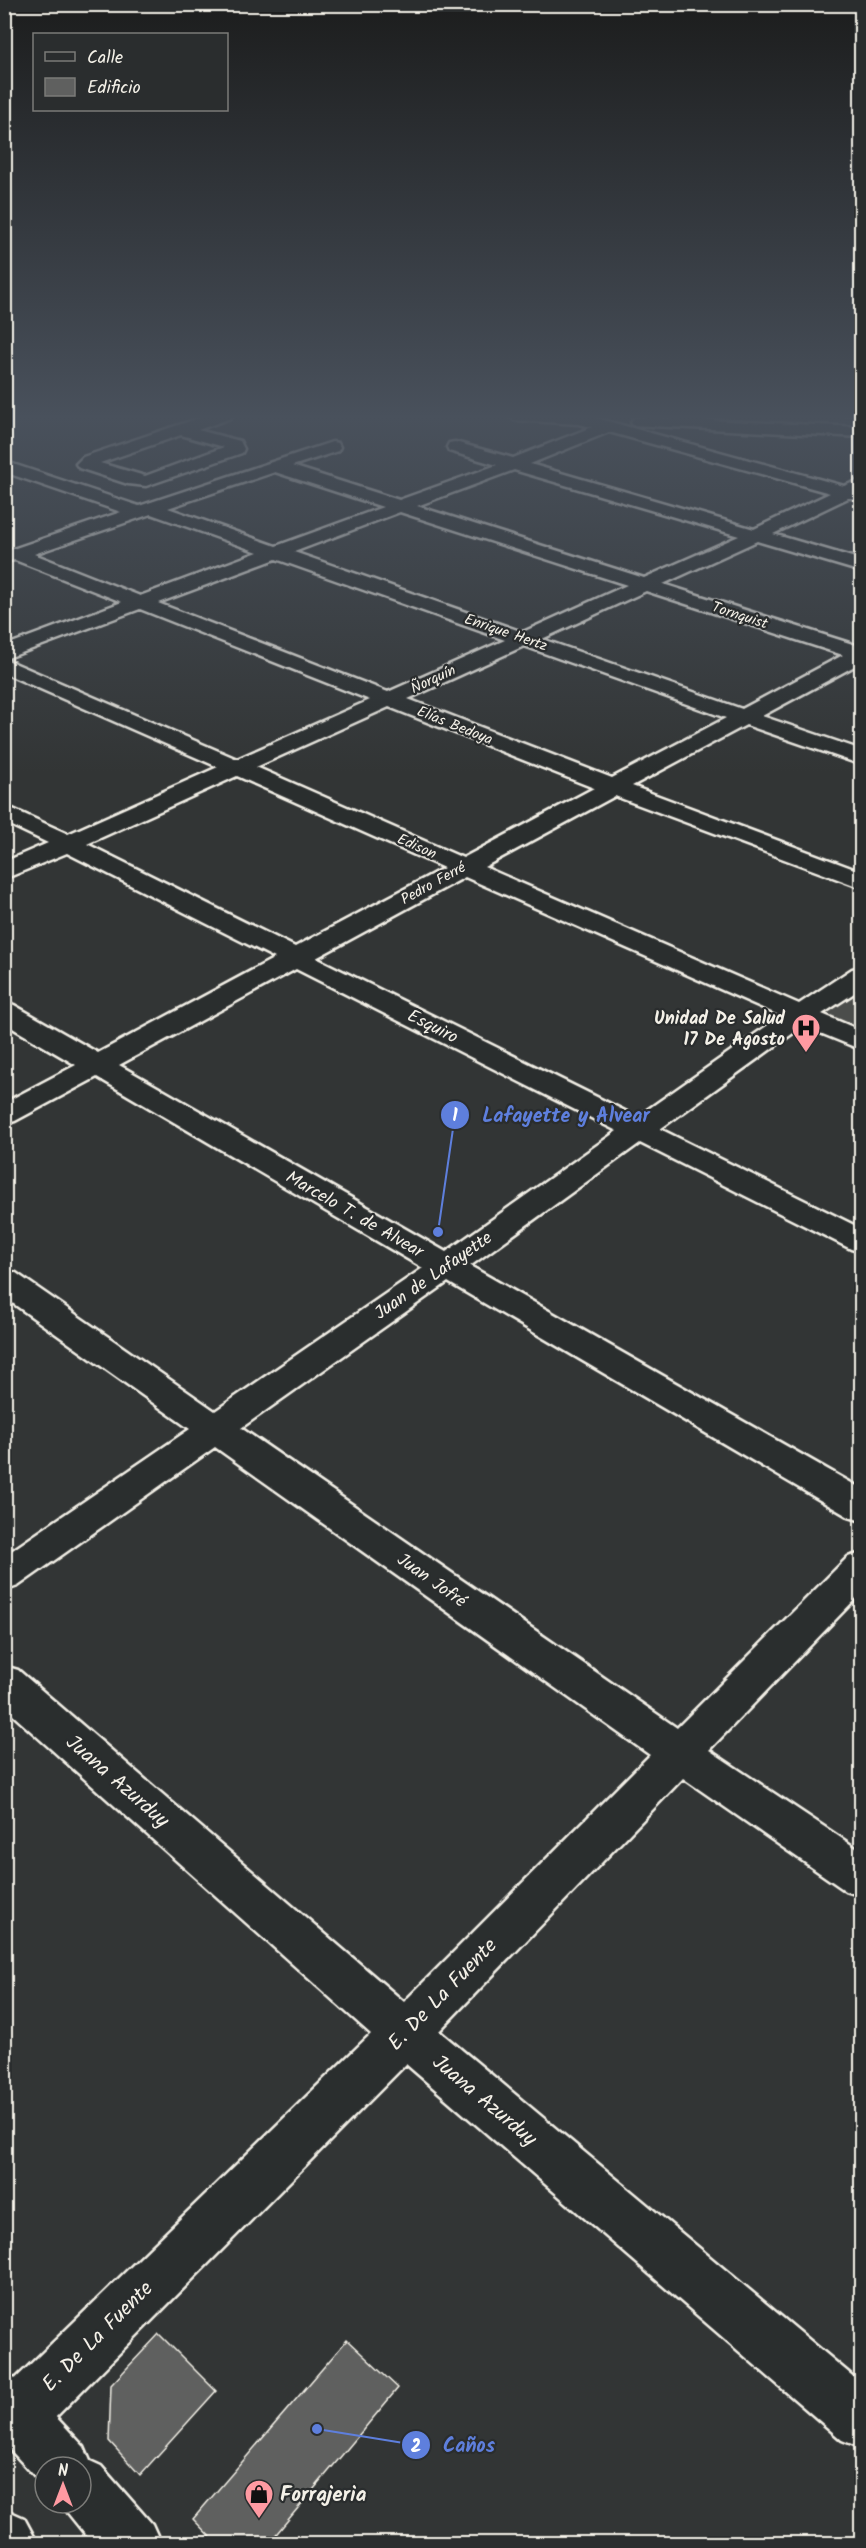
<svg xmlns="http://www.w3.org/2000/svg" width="866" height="2548" font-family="Kalam,sans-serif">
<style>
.built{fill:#404242}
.green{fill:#4b4d4c;stroke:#a09f9a;stroke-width:1.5}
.building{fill:#5f605f;stroke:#f4f1e8;stroke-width:1.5}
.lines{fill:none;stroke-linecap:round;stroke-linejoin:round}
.minor-casing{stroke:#f4f1e8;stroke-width:5}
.major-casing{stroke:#f4f1e8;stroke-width:5}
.minor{fill:#2a2d2e;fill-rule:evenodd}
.major{fill:#2a2d2e;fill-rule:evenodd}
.rail{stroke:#f4f1e8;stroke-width:2}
.labels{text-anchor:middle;stroke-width:4.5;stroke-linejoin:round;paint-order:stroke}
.far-street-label{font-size:15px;fill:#f4f1e8;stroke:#2a2d2e}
.poi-label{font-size:18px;font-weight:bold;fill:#f4f1e8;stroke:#2a2d2e;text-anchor:end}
.street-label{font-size:18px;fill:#f4f1e8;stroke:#2a2d2e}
.near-street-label{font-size:21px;fill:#f4f1e8;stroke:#2a2d2e}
.near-poi-label{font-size:21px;font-weight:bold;fill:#f4f1e8;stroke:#2a2d2e;text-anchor:start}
.leader{fill:none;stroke:#5e7fdd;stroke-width:2}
.callout-dot{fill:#5e7fdd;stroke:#2a2d2e;stroke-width:2}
.mark-label{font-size:18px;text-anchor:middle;font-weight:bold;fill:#fff}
.callout-label{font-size:20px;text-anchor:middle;font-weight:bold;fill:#5e7fdd;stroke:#2a2d2e;stroke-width:4.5;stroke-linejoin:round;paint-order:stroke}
</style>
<rect width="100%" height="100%" fill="#323535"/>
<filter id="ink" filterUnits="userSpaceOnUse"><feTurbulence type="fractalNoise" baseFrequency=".0167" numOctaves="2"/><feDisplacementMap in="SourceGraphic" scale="12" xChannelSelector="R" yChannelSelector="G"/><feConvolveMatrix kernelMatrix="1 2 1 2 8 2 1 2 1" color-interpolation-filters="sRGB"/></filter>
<g filter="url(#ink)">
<path class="built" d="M572,415H861L862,429L582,416Z"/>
<path class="green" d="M861,985V1035L817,1015Z"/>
<path class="building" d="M159,2334L216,2391L140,2475L109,2441L111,2385Z
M347,2340L398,2388L268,2544H217L193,2519Z"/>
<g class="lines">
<g class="minor-casing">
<path id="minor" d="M208,415H233L231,418L198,430L240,441L244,449L242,453L146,486L128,484L79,468L76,464L83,457ZM181,435L224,447L145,476L100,463Z
M506,415H585L844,486L862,479L861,498H848L773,534L862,560V572L757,541L663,584L862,647V662L762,716L862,750V765L746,725L632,786L862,872V888L615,796L484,867L799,1004L852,969L862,967V988L822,1014L862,1031V1050L803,1026L660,1129L862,1229V1252L851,1249L640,1143L470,1266L862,1489V1521L849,1517L448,1282L241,1428L677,1728L848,1557L862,1553V1592L709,1750L862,1852V1896L846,1891L683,1778L439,2031L862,2384V2448L842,2440L406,2064L38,2435L18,2443L4,2437V2390L371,2034L4,1707V1666L18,1670L404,2002L650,1755L215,1447L18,1586L4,1591V1556L190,1429L4,1297V1270L16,1273L215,1411L423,1268L97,1077L15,1121L4,1124V1103L76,1065L4,1023V1003L14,1005L98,1053L275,958L67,853L4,879V862L48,843L4,822V805L68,834L218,767L4,673V646L122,602L15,560L4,562V552L121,512L4,472V461L139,506L332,442L338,443L340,447L338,451L292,466L399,500L497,465L449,451L447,447L449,443L455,442L513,458L592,427L579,424L514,420ZM609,432L830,493L754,529L530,464ZM514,470L739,536L644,578L417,506ZM275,472L383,507L276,546L168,508ZM400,512L627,585L523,632L294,552ZM151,514L258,552L140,596L34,554ZM276,559L505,640L388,692L158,603ZM646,591L843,655L742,709L542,639ZM140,609L370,700L237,759L5,659ZM524,646L726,718L612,778L408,699ZM389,707L594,788L463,858L256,767ZM237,776L444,868L295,947L87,844ZM465,877L781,1016L637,1117L316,958ZM296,969L617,1131L446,1252L119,1065Z
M639,417L862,427V437L633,425L631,422L633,419Z"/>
</g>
<g class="major-casing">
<path id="major" d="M4,2374L23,2382L84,2447L90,2461L101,2466L152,2524L161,2544H93L60,2503H81V2467H45V2487L4,2443Z
M4,2509L24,2518L38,2544H4Z"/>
</g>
<use href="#minor" class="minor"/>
<use href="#major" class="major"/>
<path class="rail" d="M836,415L862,417"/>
</g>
</g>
<linearGradient id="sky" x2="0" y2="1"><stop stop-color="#1c1d1d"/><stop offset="0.54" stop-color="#49515c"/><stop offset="1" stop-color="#49515c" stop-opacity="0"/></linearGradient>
<rect width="866" height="772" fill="url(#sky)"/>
<defs>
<g id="hospital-pin" transform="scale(1.5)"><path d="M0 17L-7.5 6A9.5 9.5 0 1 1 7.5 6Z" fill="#ff9aa2" stroke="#2a2d2e"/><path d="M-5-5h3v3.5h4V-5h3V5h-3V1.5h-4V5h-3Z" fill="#111"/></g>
<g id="shop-pin" transform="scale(1.5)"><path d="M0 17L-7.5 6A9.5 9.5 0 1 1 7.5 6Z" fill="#ff9aa2" stroke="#2a2d2e"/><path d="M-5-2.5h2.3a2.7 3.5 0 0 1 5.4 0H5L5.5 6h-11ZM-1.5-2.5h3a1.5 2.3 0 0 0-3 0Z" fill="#111"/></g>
</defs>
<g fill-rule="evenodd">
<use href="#hospital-pin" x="806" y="1028"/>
<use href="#shop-pin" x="259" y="2494"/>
</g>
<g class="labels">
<g class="far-street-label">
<text transform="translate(740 615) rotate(18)" y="5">Tornquist</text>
<text transform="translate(506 632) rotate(19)" y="5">Enrique Hertz</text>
<text transform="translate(433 679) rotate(-25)" y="5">Ñorquín</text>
<text transform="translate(455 725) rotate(22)" y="5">Elías Bedoya</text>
<text transform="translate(417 846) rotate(24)" y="5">Edison</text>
<text transform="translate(433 883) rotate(-29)" y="5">Pedro Ferré</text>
</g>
<g class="poi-label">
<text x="785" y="1024">Unidad De Salud<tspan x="785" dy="21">17 De Agosto</tspan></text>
</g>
<g class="street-label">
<text transform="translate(433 1026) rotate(27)" y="6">Esquiro</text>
<text transform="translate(355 1214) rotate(30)" y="6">Marcelo T. de Alvear</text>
<text transform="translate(433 1275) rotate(-35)" y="6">Juan de Lafayette</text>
<text transform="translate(432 1580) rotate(35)" y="6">Juan Jofré</text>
</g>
<g class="near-street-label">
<text transform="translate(118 1781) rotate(41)" y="7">Juana Azurduy</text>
<text transform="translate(442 1994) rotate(-46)" y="7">E. De La Fuente</text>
<text transform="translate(485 2100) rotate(40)" y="7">Juana Azurduy</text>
<text transform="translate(97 2336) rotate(-45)" y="7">E. De La Fuente</text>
</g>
<g class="near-poi-label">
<text x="280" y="2501">Forrajeria</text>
</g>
</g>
<path class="leader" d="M438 1232L455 1115M317 2429L416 2445"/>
<g class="callout-dot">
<circle cx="438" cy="1232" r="6"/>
<circle cx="317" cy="2429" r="6"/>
<circle cx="455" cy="1115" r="15"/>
<circle cx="416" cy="2445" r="15"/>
</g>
<g class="mark-label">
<text x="455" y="1121">1</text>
<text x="416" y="2452">2</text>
</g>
<g class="callout-label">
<text x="566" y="1122">Lafayette y Alvear</text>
<text x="469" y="2452">Caños</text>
</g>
<rect width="866" height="2548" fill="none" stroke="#2a2d2e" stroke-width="24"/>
<rect x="12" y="12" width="842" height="2524" fill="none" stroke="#f4f1e8" stroke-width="2" filter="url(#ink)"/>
<rect x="33" y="33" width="195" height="78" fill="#2a2d2e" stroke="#7b7b78" stroke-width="1.5"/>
<rect x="45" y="52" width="30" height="9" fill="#2a2d2e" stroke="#7b7b78" stroke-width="1.5"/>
<text x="87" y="63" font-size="18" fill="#f4f1e8">Calle</text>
<rect x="45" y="78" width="30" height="18" fill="#5f605f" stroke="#7b7b78" stroke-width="1.5"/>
<text x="87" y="93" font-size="18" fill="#f4f1e8">Edificio</text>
<g transform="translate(63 2485)"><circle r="28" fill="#2a2d2e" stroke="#7b7b78" stroke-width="1.5"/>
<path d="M0-4.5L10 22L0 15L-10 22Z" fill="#ff9aa2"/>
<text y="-9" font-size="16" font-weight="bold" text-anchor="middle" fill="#f4f1e8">N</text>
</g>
</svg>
